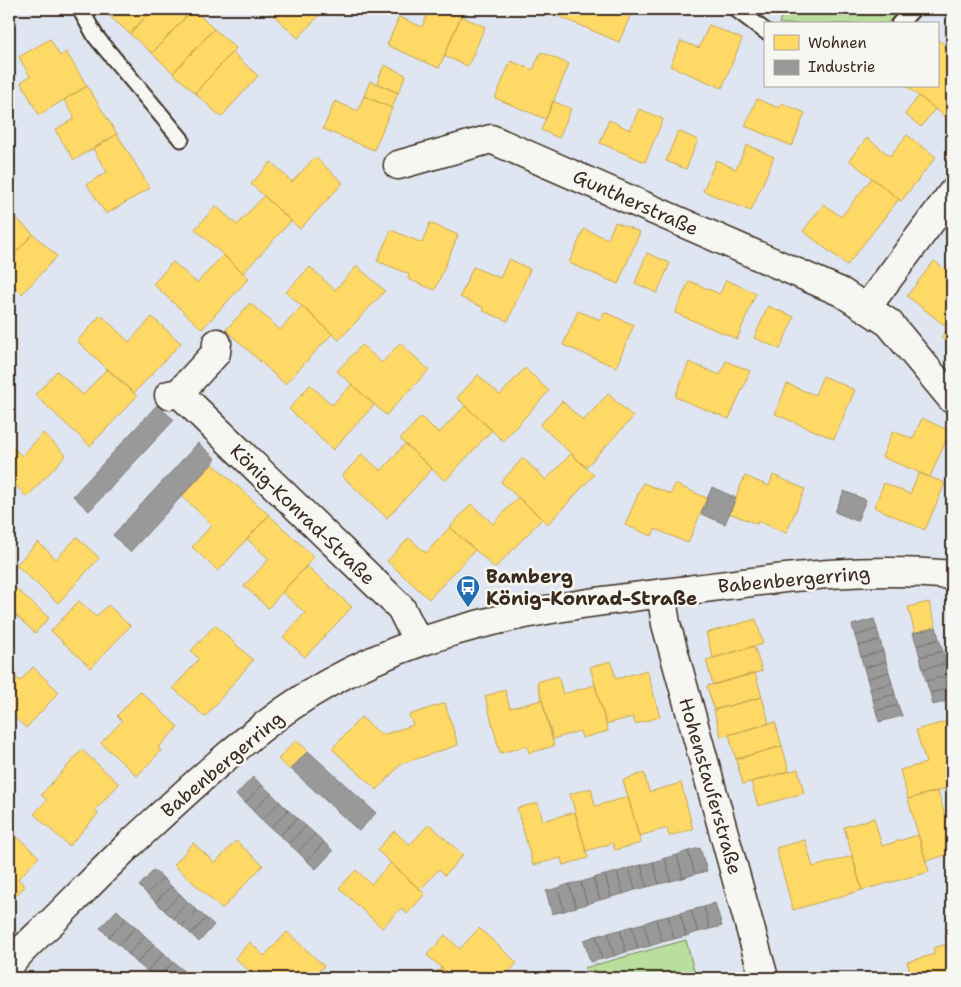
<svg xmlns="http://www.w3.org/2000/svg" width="961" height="987" font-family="'Shantell Sans',sans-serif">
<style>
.green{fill:#b8df9b;stroke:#7a845c}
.homes{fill:#ffd966;stroke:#c4a450}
.industry{fill:#999;stroke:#7d7874}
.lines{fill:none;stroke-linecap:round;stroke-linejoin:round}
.lane-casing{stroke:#3b2a1e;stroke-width:19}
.street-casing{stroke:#3b2a1e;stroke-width:31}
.lane{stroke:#f6f6f2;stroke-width:15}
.street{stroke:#f6f6f2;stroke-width:28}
.labels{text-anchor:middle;stroke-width:5;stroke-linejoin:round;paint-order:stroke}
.street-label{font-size:19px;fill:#3b2a1e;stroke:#f6f6f2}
.poi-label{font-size:19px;font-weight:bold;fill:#3b2a1e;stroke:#f6f6f2;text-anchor:start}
</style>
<rect width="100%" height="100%" fill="#dfe6f1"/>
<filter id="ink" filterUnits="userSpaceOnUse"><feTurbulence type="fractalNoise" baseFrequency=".02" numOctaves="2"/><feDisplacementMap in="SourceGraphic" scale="10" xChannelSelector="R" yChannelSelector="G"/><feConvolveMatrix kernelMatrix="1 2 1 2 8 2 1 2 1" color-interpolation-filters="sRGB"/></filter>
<g filter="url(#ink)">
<path class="green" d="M794,9H901L886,24H779L782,12Z
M686,940L696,978H595L584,968Z"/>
<path class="homes" d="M102,9H152L130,34Z
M152,9H193L152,53L130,34Z
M193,9L214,29L173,73L152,53Z
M272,9H325L298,38L270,12Z
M430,9H442L461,16L439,68L387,45L399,17L422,27Z
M553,9H633L619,42L551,13Z
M461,16L485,27L468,66L444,56Z
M709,25L742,39L722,88L670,66L681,41L699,48Z
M214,29L236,48L195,93L173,73Z
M50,39L60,56L66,52L87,86L39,115L21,82L30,76L19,57Z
M937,39L952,51V114L948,119L906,86H937Z
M232,52L258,76L221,117L195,93Z
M541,52L569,64L546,119L495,98L511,61L533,70Z
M384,65L406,75L398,93L377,83Z
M370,81L398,93L392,108L364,96Z
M87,86L117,134L74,160L55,130L75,118L64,100Z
M364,96L392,108L374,150L323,129L335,101L358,111Z
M919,96L935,109L921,127L905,114Z
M757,99L779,108L781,103L805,113L792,146L745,126Z
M553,101L571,109L559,138L541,130Z
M639,109L663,119L645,162L600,143L609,120L630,130Z
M678,131L698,140L686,169L666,161Z
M117,134L150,188L106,214L87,184L107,172L93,149Z
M907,135L936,157L901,201L849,160L867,138L890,156Z
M747,145L774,157L751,211L703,191L716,160L736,169Z
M315,157L343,183L300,229L251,184L271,162L292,182Z
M872,178L899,199L847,265L803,231L824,204L841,217Z
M264,196L291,221L243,273L195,229L216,206L237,225Z
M10,212L33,234L9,260V213Z
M615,222L640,232L618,284L569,263L584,229L608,239Z
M430,223L458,235L435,290L408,279L409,274L377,261L391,230L422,243Z
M33,234L57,256L22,294L9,282V260Z
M647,253L670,263L657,293L635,283Z
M223,255L249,278L202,329L153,284L173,262L197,283Z
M509,259L530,269L508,321L483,311L484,308L460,297L473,267L500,278Z
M934,261L951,274L952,272V323L948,328L907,296Z
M357,266L385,291L339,340L286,292L310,267L335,290Z
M726,280L756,293L737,339L675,313L689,281L720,294Z
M250,303L280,330L302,306L332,334L285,384L226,330Z
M768,306L794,317L780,349L754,338Z
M578,311L601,320L604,312L634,325L616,367L563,345Z
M101,315L129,342L152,317L181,343L134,393L77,341Z
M952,323V348L941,337Z
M400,343L429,370L386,415L337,371L362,345L382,363Z
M726,361L750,371L729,419L675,397L689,362L720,375Z
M525,368L549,391L503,441L457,398L478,375L500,395Z
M107,369L137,396L90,446L35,395L57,371L83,395Z
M823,376L855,390L834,439L775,414L787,384L815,395Z
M352,384L374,405L333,450L289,409L310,385L332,405Z
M608,394L633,417L586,467L540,425L562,401L583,421Z
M465,406L492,430L445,481L400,439L421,417L439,433Z
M922,418L950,431L930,477L882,457L893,431L913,439Z
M43,433L66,455L27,497L9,479V444L22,456Z
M405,444L432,469L387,518L342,476L362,454L381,471Z
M571,454L594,475L548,524L501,482L523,458L546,480Z
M213,464L269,515L218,571L192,547L212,525L182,496Z
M919,473L945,483L925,530L874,507L884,483L910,494Z
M773,475L805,489L786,533L758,521L757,524L729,513L745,476L769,486Z
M643,483L671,494L675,484L707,498L688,543L655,529L652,536L625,525Z
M518,497L542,519L495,568L450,527L471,504L493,524Z
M269,515L314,557L268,608L244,586L269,559L247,539Z
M450,527L475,550L429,599L387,561L409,538L426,553Z
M77,537L99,558L58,603L16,565L38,542L56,559Z
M307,566L352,607L305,657L283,637L305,613L282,592Z
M9,582L49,618L35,633L9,609Z
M79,601L96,617L108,605L130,626L91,668L51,631Z
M929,602L936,627L915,633L908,607Z
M756,619L763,644L713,658L706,633Z
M215,625L253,660L205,717L173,688L199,659L191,651Z
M754,646L762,671L713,685L706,660Z
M611,661L616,679L647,670L660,717L635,724L633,717L606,724L590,667Z
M33,667L59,692L26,728L9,712V671L20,681Z
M755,673L762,697L714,710L707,686Z
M558,676L563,694L595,685L608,731L582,738L580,731L553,739L537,682Z
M505,690L510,708L542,700L554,746L529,753L527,746L500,753L485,696Z
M140,691L178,727L158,748L161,751L137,776L101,743L122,721L117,716Z
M762,697L769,723L721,737L714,710Z
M445,703L458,745L401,764L377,790L332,749L361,717L382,735L413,725L409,715Z
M952,720V787L908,799L900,770L926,763L916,730Z
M775,722L782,746L736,759L729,735Z
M296,740L308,751L290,770L278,759Z
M782,746L789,771L743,784L736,759Z
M82,750L119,784L95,810L98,814L69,846L34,814L47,800L41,795Z
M798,769L804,793L758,806L751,782Z
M644,773L649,792L681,783L693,829L669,836L667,828L639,836L623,780Z
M591,788L595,806L628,797L641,843L615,850L613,843L586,851L570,794Z
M938,791L946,819L952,817V853L926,861L908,799Z
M538,803L543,821L575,812L588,858L563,865L561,858L533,865L517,808Z
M874,818L882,846L918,835L929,872L862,890L844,827Z
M429,824L463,855L445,875L439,869L420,890L377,850L394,831L410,845Z
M9,829L39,857L18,879L25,886L9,903Z
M805,840L813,867L852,856L862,890L793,910L776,848Z
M236,841L263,865L222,909L174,865L193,843L215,863Z
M391,863L425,894L407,914L401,908L382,928L339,888L356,870L371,884Z
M479,928L517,963L503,978H453L427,955L445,935L460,949Z
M287,932L324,966L312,978H257L235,958L250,942L264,956Z
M952,934V978H912L907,962L935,954L933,948L948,944L945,936Z
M441,968L453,978H431Z
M112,970L121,978H104Z"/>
<path class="industry" d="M157,405L174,420L89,511L73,496Z
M198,443L216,459L130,552L113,535Z
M712,487L736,498L725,524L701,514Z
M844,491L866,500L857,521L835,512Z
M874,619L877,629L855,636L852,625Z
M936,627L939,639L917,646L913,633Z
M877,629L880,640L858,646L855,636Z
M939,639L943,651L920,657L917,646Z
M880,640L883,651L861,657L858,646Z
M883,651L886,661L864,668L861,657Z
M943,651L946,663L923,669L920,657Z
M886,661L889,672L867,679L864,668Z
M946,663L950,675L926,681L923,669Z
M889,672L892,683L870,689L867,679Z
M950,675L952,687L930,693L926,681Z
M892,683L895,694L873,700L870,689Z
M952,687V700L933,705L930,693Z
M895,694L898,705L876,711L873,700Z
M898,705L902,716L879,722L876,711Z
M308,751L376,813L359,831L291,769Z
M253,777L262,785L245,803L236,795Z
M262,785L271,793L253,811L245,803Z
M271,793L280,802L262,820L253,811Z
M280,802L288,810L271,828L262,820Z
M288,810L297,818L280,836L271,828Z
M297,818L306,826L289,844L280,836Z
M306,826L315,834L298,852L289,844Z
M315,834L324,842L307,861L298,852Z
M324,842L333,851L316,869L307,861Z
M700,848L707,871L695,874L688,851Z
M688,851L695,874L683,878L677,855Z
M677,855L683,878L671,881L665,858Z
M665,858L671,881L659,884L653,862Z
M653,862L659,884L647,887L641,865Z
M641,865L647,887L635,890L629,868Z
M629,868L635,890L623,894L617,872Z
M154,870L163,878L147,894L139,886Z
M617,872L623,894L611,897L605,875Z
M605,875L611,897L600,900L593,878Z
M163,878L171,886L156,902L147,894Z
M593,878L600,900L587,904L581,882Z
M581,882L587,904L576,907L569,884Z
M569,884L576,907L564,911L558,888Z
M171,886L180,894L164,910L156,902Z
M558,888L564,911L552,914L546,891Z
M180,894L188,902L173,918L164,910Z
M188,902L197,910L182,926L173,918Z
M715,903L722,926L710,929L704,907Z
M704,907L710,929L698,932L691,910Z
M117,910L126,919L109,937L100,928Z
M197,910L206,918L191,934L182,926Z
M691,910L698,932L686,936L680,913Z
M680,913L686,936L674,939L668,916Z
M668,916L674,939L662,942L656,919Z
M206,918L214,925L199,942L191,934Z
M126,919L136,927L119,945L109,937Z
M656,919L662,942L650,946L644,923Z
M644,923L650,946L638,949L632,926Z
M632,926L638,949L626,952L620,930Z
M136,927L145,936L128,954L119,945Z
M620,930L626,952L614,956L608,933Z
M608,933L614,956L602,959L596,936Z
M145,936L154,944L137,963L128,954Z
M596,936L602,959L590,962L584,940Z
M154,944L164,953L147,971L137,963Z
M164,953L173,962L158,978H154L147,971Z
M173,962L183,970L175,978H158Z"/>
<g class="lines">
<g class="lane-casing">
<path id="lane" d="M80,9L96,37L181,139
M736,9L765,31
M899,24L913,9"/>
</g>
<g class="street-casing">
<path id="street" d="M398,165L491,139L841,292L889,323L952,399
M867,307L952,193
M179,393L216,353L217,343
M169,395L179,393L401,608L418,642
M661,593L666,624L764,978
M9,966C21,949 39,934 54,920C79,895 104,869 130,844C180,798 229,751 284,711C409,623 549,607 696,589C781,578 866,566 952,575"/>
</g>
<use href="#lane" class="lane"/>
<use href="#street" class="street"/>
</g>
</g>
<defs>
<g id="bus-pin" transform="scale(1.25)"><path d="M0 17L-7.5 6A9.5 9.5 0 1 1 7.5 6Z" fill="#1f6fb2" stroke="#f6f6f2"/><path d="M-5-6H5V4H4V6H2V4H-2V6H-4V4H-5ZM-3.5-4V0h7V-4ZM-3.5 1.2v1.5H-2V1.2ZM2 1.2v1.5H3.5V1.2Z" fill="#fff"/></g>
</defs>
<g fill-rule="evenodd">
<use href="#bus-pin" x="468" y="587"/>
</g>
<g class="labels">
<g class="street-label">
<text transform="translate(636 202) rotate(24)" y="7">Guntherstraße</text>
<text transform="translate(303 514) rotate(44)" y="7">König-Konrad-Straße</text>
<text transform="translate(794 579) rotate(-5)" y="7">Babenbergerring</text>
<text transform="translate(222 764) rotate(-40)" y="7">Babenbergerring</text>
<text transform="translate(711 786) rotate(74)" y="7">Hohenstauferstraße</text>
</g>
<g class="poi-label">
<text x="486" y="583">Bamberg<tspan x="486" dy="22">König-Konrad-Straße</tspan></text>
</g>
</g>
<rect width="961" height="987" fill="none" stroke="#f6f6f2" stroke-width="30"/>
<rect x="15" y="15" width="931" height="957" fill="none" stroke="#3b2a1e" stroke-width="2" filter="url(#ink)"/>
<rect x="764" y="22" width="175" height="65" fill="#f6f6f2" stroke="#aba49d"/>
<rect x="774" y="35" width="25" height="15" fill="#ffd966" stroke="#aba49d"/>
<text x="808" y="48" font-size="15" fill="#3b2a1e">Wohnen</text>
<rect x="774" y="60" width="25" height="15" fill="#999999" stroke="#aba49d"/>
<text x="808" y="72" font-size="15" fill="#3b2a1e">Industrie</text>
</svg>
